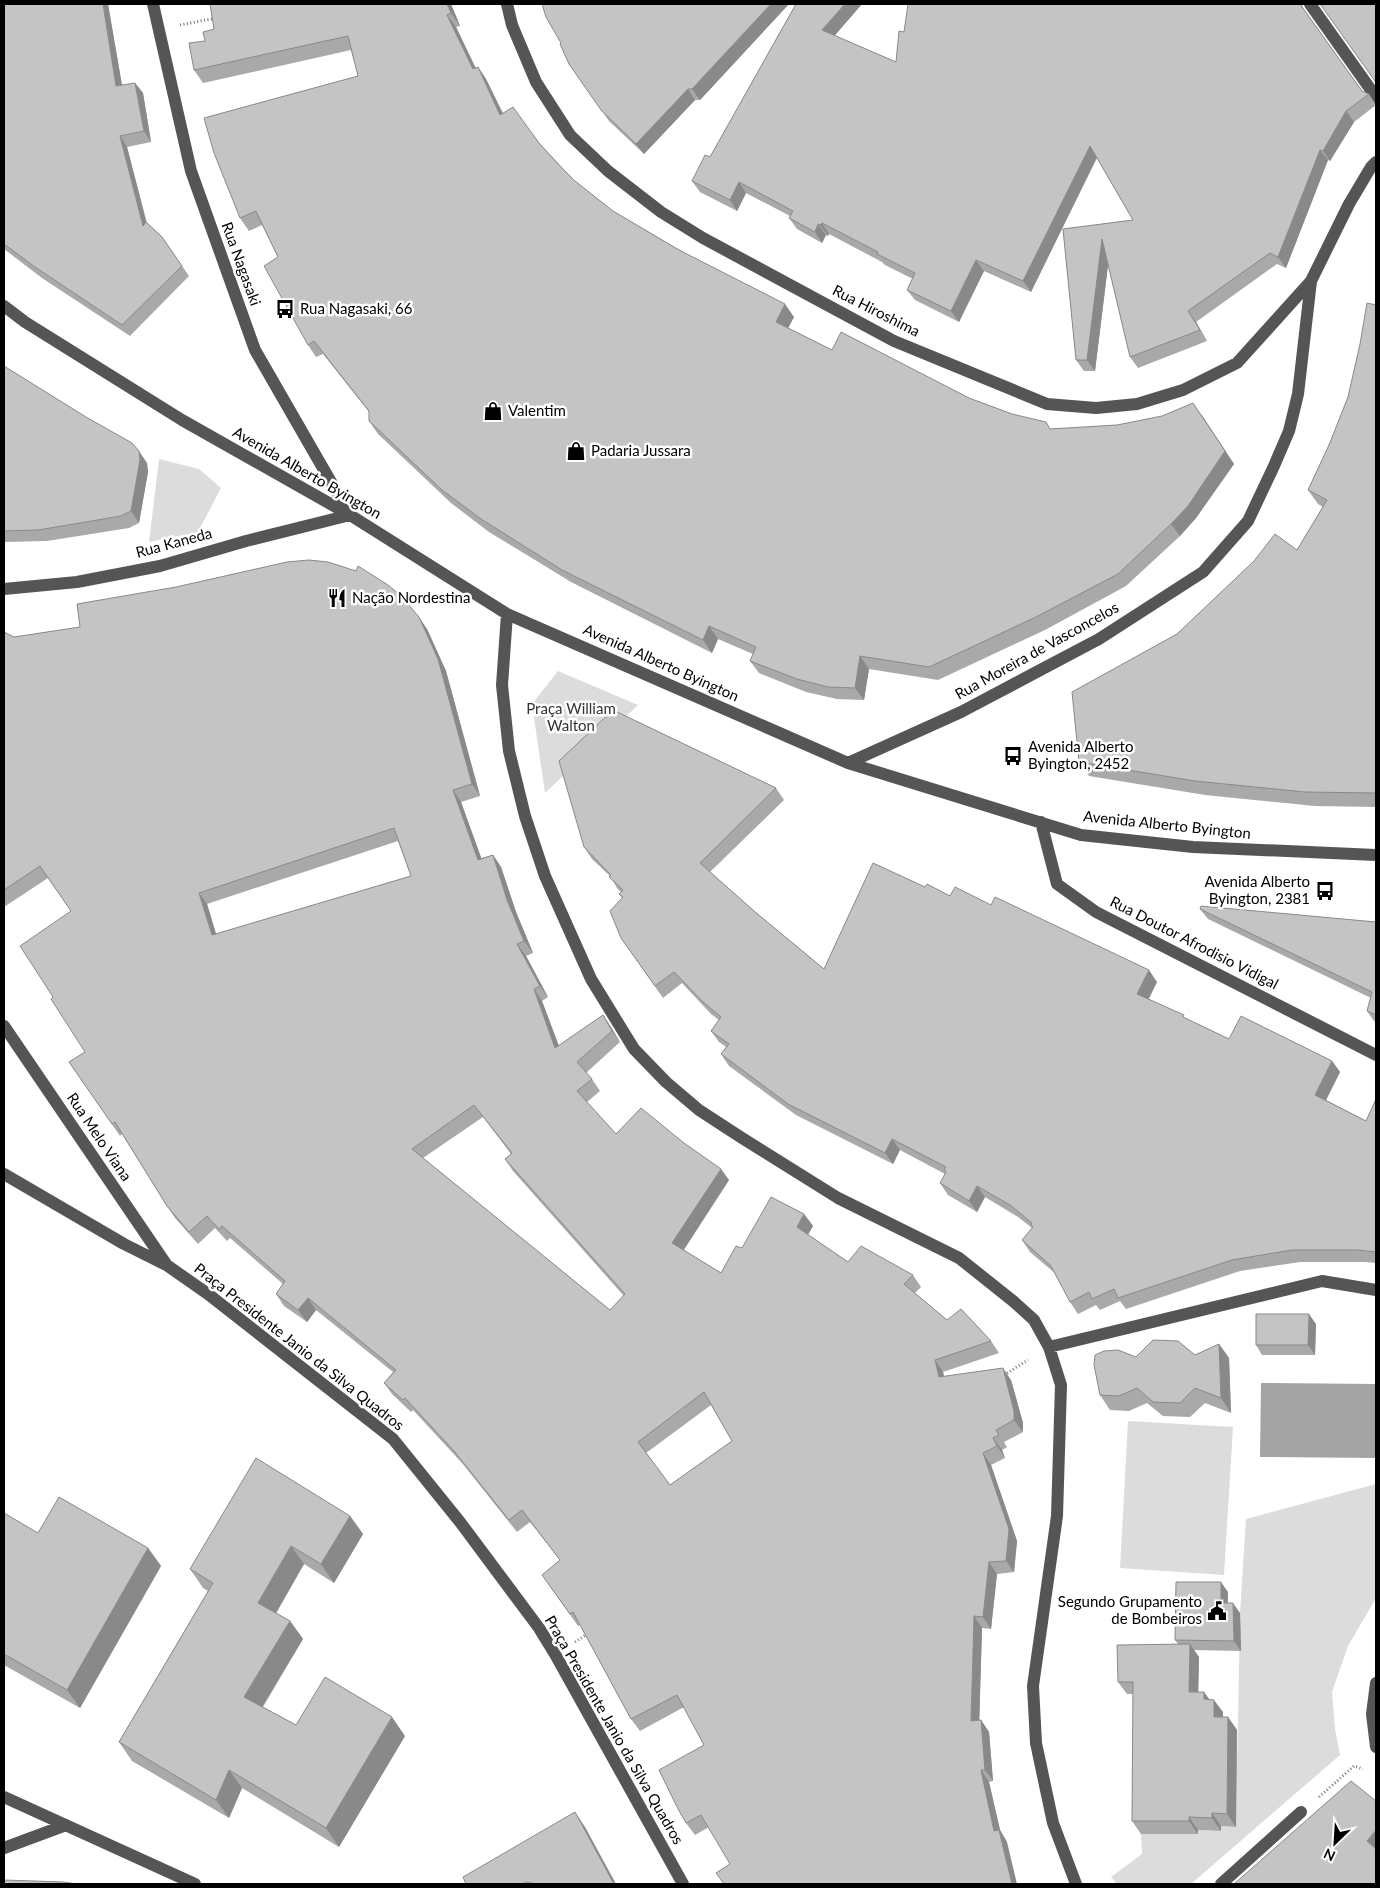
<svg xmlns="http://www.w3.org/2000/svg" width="1380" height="1888" font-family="Lato,sans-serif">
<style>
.green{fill:#dcdcdc}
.water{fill:#a3a3a3}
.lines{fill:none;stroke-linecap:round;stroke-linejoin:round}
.path{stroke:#777;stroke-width:3;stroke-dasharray:1 2.5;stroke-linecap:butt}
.minor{stroke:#555;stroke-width:12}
.wall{fill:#a9a9a9;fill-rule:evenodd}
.shaded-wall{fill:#898989}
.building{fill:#c4c4c4;stroke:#898989;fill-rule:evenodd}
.labels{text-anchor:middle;stroke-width:5;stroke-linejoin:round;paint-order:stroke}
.street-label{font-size:15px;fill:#000;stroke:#fff}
.poi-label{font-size:15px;fill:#000;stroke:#fff;text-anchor:start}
.park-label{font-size:15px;fill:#333;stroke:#fff}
</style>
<rect width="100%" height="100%" fill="#fff"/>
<path class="green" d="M159,459L199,469L221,488L198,532L149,542Z
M558,671L638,705L545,793L532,704Z
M1128,1421L1233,1427L1224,1575L1120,1568Z
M1376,1484V1598L1348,1646L1332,1692L1335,1729L1340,1755L1191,1884H1117L1111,1877L1142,1854L1141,1834H1198V1830L1221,1831V1826L1236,1827L1240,1613L1246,1519Z"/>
<path class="water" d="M1261,1383L1376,1384V1458L1260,1457Z"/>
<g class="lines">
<path class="path" d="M180,25L216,18
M1004,1375L1028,1360
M575,1642L589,1633
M1319,1797L1354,1766L1363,1769"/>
<path class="minor" d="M153,4L191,171L255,350L350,515
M507,4L512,25L536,82L570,135L608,171L661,212L703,238L894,341L1047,404L1096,408L1137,404L1183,390L1237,363L1311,281
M1310,4L1376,97
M4,306L25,322L182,420L350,515L507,614L848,763L1081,835L1193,847L1376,855
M4,589L77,582L160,566L246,541L350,515
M507,614L502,685L509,751L525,816L545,876L591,979L634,1049L666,1082L699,1110L742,1138L838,1198L959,1258L1013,1301L1034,1320L1049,1347L1061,1385L1057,1516L1033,1686L1036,1743L1053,1823L1076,1884
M848,763L961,712L1099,639L1203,572L1248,521L1274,466L1289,431L1298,394L1311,281L1349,204L1371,167L1376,162
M1041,822L1057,884L1096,912L1376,1055
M4,1026L166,1264
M4,1174L124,1244L168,1266L208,1294L393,1439L460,1522L539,1628L555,1654L683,1884
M1049,1347L1322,1281L1376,1290
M1376,1683L1372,1714L1376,1747
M4,1797L195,1884
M4,1848L66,1825
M1221,1884L1301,1812"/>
</g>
<path class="wall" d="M4,4H108L122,85L135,83L143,93L151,142L127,147L147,223L162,237L189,276L130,336L42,278L4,249Z
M451,4L460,26L456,27L475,68L478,67L486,79L503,113L539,143L575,181L613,211L794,317L788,328L832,350L969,398L1051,429L1117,425L1202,415L1234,464L1196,518L1180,536L1126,586L1045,630L938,680L869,669L864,700L837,699L806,692L759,673L750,661L753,654L718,639L712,653L571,582L489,532L451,503L378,434L369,421V412L323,354L316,357L308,345L278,257L262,225L249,231L240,218L358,76L351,50L203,83L194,70L205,41L214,29Z
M789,4L700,100H695L644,154L609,121L569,64L561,43Z
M796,4H862L834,36L896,62L904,32L1302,4L1303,8L1362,91L1369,94L1376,105L1354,122L1330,161L1328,160L1286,268L1277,264L1196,322L1207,341L1138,368L1130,357L1108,264L1095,371H1084L1076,360L1063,229L1133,220L1097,158L1031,292L984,271L959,322L915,300L907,290L913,279L885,265L882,262L829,234L828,236L826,235L822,243L797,229L789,218L790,216L746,193L737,211L700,192L692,181L710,157Z
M1376,305V807L1315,806L1205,795L1089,776L1079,762L1177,634L1297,550L1323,507L1318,504L1308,490L1329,445L1348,397Z
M4,366L147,463L148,472L139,523L129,528L47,541L4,542Z
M427,629L446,671L480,796L461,802L481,858L493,855L501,867L516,912L533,953L526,956L548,997L542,1001L559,1046L603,1015L620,1042L586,1073L592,1079L600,1091L587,1102L616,1134L729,1180L684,1250L721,1273L742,1248L804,1214L813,1226L808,1235L848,1262L913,1275L921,1287L915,1293L947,1320L991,1341L999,1353L943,1372L944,1376L1011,1380L1023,1423V1432L1004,1442L1007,1447L1002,1450L1005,1458L991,1465L1017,1541L1014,1572L997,1574L991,1629L982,1628L979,1720H981L989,1732L993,1781L989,1782L1000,1830L1007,1842L730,1864L709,1827L695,1835L686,1823L704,1745L684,1707L640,1731L631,1719L580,1625L578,1626L542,1575L560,1560L530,1522L517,1532L462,1463L413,1410L411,1412L392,1394L384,1383L393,1372L316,1310L307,1322L284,1306L276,1294L283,1284L230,1238L227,1241L215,1228L198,1244L175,1218L167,1206L122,1134L120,1136L69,1062L85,1052L53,997L71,911L48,878L4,907V632L14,637ZM398,841L411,876L216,934L207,904ZM483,1117L511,1154L505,1159L513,1171L624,1296L610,1310L423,1158ZM711,1405L732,1441L670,1485L646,1453Z
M776,788L784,800L710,872L754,911L824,969L925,887L950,896L991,905L1157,982L1149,999L1186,1019L1229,1039L1332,1061L1340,1072L1326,1100L1366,1121L1376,1099V1263L1365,1262H1300L1240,1271L1126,1309L1120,1301L1100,1310L1096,1305L1078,1314L1070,1302L1056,1274L1030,1252L1022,1240L1032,1228L1018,1217L985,1197L977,1212L948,1195L940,1183L945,1174L900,1150L893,1164L796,1115L729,1066L721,1054L726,1047L719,1042L711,1031L719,1020L711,1014L682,983L663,998L621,938L622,898L619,894L621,892L617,888L610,876L592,859L584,847Z
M1200,909L1376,922V1022L1374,1021L1367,1011L1371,998L1208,919Z
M1316,1324L1315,1355H1262L1256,1345Z
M1219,1344L1229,1358L1231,1413L1205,1403L1190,1417L1163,1416L1147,1403L1129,1411L1110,1410L1100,1395L1136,1357L1195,1355Z
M4,1513L38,1533L148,1548L161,1566L80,1708L4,1665Z
M350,1516L363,1534L334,1583L304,1564L276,1613L290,1621L303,1639L263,1707L296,1725L405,1736L339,1847L242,1788L229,1818L132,1761L119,1742L208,1591L203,1588L190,1569Z
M1228,1592V1603L1240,1613L1241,1651L1194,1650L1199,1657L1198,1692H1204L1209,1699L1223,1712V1717H1228L1237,1730L1236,1827L1221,1826V1831L1198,1830V1834H1141L1132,1821L1133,1694H1127L1118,1682L1178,1644L1175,1640Z"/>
<path class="shaded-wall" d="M103,4H108L124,97L116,86Z
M447,4H451L460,26L451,13Z
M771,4H789L700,100L692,89Z
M845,4H862L830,41L822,30Z
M447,15L456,27L482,81L473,69Z
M478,67L486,79L509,127L500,115Z
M135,83L143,93L151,142L144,131Z
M688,89L695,100L644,154L636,144Z
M1346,111L1354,122L1330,161L1323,151Z
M120,136L127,147L150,237L143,226Z
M1090,146L1097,157L1031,292L1023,281Z
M1320,150L1328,160L1286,268L1278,257Z
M739,182L746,193L737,211L730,200Z
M822,223L829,234L828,236L820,225Z
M818,224L826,235L822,243L815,232Z
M1102,239L1110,250L1095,371L1087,360Z
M976,260L984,271L959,322L951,311Z
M785,304L794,317L785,334L776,322Z
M1188,311L1196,322L1207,341L1200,330Z
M1193,403L1234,464L1196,518L1180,536L1171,524Z
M139,451L147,463L148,472L139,523L131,511Z
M419,617L427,629L446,671L480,796L472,784Z
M709,626L718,639L712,653L703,640Z
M860,656L869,669L864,700L855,688Z
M453,790L461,802L486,871L478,860Z
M493,855L501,867L516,912L533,953L524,941L507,900Z
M199,893L207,904L220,947L212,935Z
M517,944L526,956L548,997L540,986Z
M1149,970L1157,982L1145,1005L1137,994Z
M534,989L542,1001L564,1060L555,1048Z
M603,1015L611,1027L620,1042L612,1031Z
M1332,1061L1340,1072L1323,1106L1315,1095Z
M892,1139L900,1150L893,1164L885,1153Z
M721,1169L729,1180L680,1255L672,1243Z
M977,1186L985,1197L977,1212L969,1201Z
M804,1214L813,1226L805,1239L797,1227Z
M308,1298L316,1310L307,1322L298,1310Z
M1309,1314L1316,1324L1315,1355L1308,1345Z
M1219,1344L1229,1358L1231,1413L1221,1398Z
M935,1360L943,1372L947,1389L939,1377Z
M1003,1368L1011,1380L1023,1423V1432L1014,1420Z
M993,1438L1002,1450L1005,1458L997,1446Z
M983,1453L991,1465L1017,1541L1014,1572L1006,1561Z
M350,1516L363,1534L334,1583L321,1564Z
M291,1546L304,1564L271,1622L258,1603Z
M148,1548L161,1566L80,1708L67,1690Z
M989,1562L997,1574L991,1629L983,1617Z
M1221,1582L1228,1592L1227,1613L1221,1603Z
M1233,1603L1240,1613L1241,1651L1234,1641Z
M974,1616L982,1628L979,1732L971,1721Z
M290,1621L303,1639L257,1715L244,1697Z
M1190,1644L1199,1657L1198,1705L1189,1692Z
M1204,1692L1213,1705L1204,1699Z
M1214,1700L1223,1712V1730L1214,1717Z
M392,1717L405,1736L339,1847L326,1828Z
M1228,1717L1237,1730L1236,1827L1227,1814Z
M981,1720L989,1732L993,1781L985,1770Z
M229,1770L242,1788L229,1818L216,1800Z
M981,1770L989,1782L1000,1830L1007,1842L1017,1884H1012L994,1831Z
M575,1812L585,1827L616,1884H614Z
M1212,1813L1221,1826V1831L1212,1818Z
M1189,1817L1198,1830V1834L1189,1821Z
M1376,1830V1851L1367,1841Z"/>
<path class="building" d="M4,4H103L116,86L135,83L144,131L120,136L143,226L146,222L162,237L182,266L122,325L35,267L4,244Z
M210,4H447L451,13L447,15L473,69L478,67L500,115L513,107L539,143L558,164L575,181L613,211L679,250L785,304L776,322L832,350L841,332L969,398L1012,414L1046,422L1050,429L1117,425L1162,416L1193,403L1225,451L1188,506L1171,524L1118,574L1036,617L929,667L860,656L855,688L828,687L797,679L750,661L756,647L709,626L703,640L562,570L481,519L442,490L369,421V411L314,341L308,345L264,266L278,257L256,211L240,218L214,153L204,118L358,76L348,36L194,70L189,43L205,41L203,32L214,29Z
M542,4H771L692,89H688L636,144L601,110L569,64L560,44L561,43L546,17Z
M796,4H845L822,30L896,62L899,31L904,32L908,4H1300L1362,91L1369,94L1346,111L1323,151L1320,150L1278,257L1270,253L1188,311L1200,330L1130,357L1102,239L1087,360H1076L1063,229L1133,220L1090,146L1023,281L976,260L951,311L907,290L915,273L877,254L878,252L822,223L820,225L818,224L815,232L789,218L793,211L739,182L730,200L692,181L705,155L710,157Z
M1320,4H1376V85L1375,81Z
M1367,303L1376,305V793L1305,792L1195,781L1079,762L1072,692L1177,634L1254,561L1275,534L1297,550L1327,500L1308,490L1329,445L1348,397L1360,344Z
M4,366L86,417L132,443L139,451L140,460L131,511L121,516L38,530L4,531Z
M309,560L328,562L356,571L358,566L388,585L400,595L419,617L438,659L472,784L453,790L478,860L493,855L507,900L524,941L517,944L540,986L534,989L555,1048L603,1015L612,1031L577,1062L592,1079L577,1091L616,1134L641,1108L684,1143L721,1169L672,1243L721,1273L736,1246L742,1248L771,1197L804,1214L797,1227L848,1262L861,1246L913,1275L904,1284L947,1320L961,1309L991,1341L935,1360L939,1377L1003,1368L1014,1411V1420L996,1430L999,1435L993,1438L997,1446L983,1453L1009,1529L1006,1561L989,1562L983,1617L974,1616L971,1721L981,1720L985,1770H981L994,1831L999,1830L1012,1884H724L716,1873L730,1864L701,1815L686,1823L678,1809L659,1770L704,1745L677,1695L631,1719L573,1612L570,1614L542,1575L560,1560L522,1510L509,1520L454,1451L405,1398L403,1400L384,1383L396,1370L308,1298L298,1310L276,1294L285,1281L222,1226L219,1229L207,1216L189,1232L167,1206L115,1122L112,1124L69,1062L85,1052L51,999L53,997L20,946L71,911L40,866L4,890V632L14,637L80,627L77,604L176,587L287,562ZM394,828L411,876L212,935L199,893ZM474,1105L512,1153L505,1159L625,1294L610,1310L412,1149ZM704,1392L732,1441L670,1485L638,1442Z
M613,710L776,788L700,863L754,911L824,969L873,863L925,887L927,884L950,896L955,887L991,905L995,897L1149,970L1137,994L1184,1015L1183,1017L1229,1039L1241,1016L1332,1061L1315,1095L1366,1121L1376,1099V1252L1357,1250H1292L1232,1260L1118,1298L1114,1289L1092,1299L1089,1292L1070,1302L1051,1266L1022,1240L1033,1227L1031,1225L1032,1223L1010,1205L977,1186L969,1201L940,1183L946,1172L944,1170L946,1167L892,1139L885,1153L788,1104L721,1054L729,1044L711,1031L721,1017L703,1002L674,972L655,986L621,938L610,911L623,897L619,894L623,890L609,877L611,875L584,847L559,761Z
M1201,906L1376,922V1015L1367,1011L1372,992L1200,909Z
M1256,1314H1309L1308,1345H1256Z
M1153,1340L1178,1341L1195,1355L1219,1344L1221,1398L1195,1388L1180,1403L1153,1402L1137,1388L1119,1396L1100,1395L1094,1365L1095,1355L1104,1351L1118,1350L1136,1357Z
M256,1458L350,1516L321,1564L291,1546L258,1603L290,1621L244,1697L296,1725L325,1677L392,1717L326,1828L229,1770L216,1800L119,1742L213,1583L190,1569Z
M59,1497L148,1548L67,1690L4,1654V1513L38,1533Z
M1176,1582H1221V1603H1233L1234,1641L1175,1640Z
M1190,1644L1189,1692H1204V1699L1214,1700V1717H1228L1227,1814L1212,1813V1818L1189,1817V1821H1132L1133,1682H1118L1117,1645Z
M1351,1781L1376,1801V1830L1367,1841L1376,1849V1884H1234Z
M575,1812L614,1884H537L525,1882V1884H466L463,1877Z
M4,1880L63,1882L77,1884H4Z"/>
<defs>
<g id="bus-bare" transform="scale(1.5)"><path d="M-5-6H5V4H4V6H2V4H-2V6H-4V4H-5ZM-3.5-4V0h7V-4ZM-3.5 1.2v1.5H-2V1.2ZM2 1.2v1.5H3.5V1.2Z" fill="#000" stroke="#fff" stroke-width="2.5" paint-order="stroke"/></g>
<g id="shop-bare" transform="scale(1.5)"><path d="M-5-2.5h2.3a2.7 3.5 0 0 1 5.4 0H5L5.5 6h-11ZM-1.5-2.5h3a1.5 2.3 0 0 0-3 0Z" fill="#000" stroke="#fff" stroke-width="2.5" paint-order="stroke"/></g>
<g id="restaurant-bare" transform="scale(1.5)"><path d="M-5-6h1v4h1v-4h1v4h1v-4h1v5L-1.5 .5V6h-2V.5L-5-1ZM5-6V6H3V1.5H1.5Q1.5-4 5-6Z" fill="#000" stroke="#fff" stroke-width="2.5" paint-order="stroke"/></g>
<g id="civic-bare" transform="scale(1.5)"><path d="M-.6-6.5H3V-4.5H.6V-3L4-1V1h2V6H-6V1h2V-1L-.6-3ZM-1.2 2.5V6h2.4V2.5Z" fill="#000" stroke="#fff" stroke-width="2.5" paint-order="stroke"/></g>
</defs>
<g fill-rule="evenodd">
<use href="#bus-bare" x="285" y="309"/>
<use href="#shop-bare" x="493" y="411"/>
<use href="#shop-bare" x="576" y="451"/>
<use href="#restaurant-bare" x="337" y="598"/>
<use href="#bus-bare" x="1013" y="756"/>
<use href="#bus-bare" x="1325" y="891"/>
<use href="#civic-bare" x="1217" y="1611"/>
</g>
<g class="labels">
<g class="street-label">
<text transform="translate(241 264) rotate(70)" y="5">Rua Nagasaki</text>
<text transform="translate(876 311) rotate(27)" y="5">Rua Hiroshima</text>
<text transform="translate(307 473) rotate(30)" y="5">Avenida Alberto Byington</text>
<text transform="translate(174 543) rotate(-15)" y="5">Rua Kaneda</text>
<text transform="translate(1037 651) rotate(-29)" y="5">Rua Moreira de Vasconcelos</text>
<text transform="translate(661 663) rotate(24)" y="5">Avenida Alberto Byington</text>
<text transform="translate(1167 825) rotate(6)" y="5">Avenida Alberto Byington</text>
<text transform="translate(1194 943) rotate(27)" y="5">Rua Doutor Afrodisio Vidigal</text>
<text transform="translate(99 1137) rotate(56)" y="5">Rua Melo Viana</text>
<text transform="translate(299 1347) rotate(38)" y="5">Praça Presidente Janio da Silva Quadros</text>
<text transform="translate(614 1730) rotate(60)" y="5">Praça Presidente Janio da Silva Quadros</text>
</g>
<g class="poi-label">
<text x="300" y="314">Rua Nagasaki, 66</text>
<text x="508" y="416">Valentim</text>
<text x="591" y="456">Padaria Jussara</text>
<text x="352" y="603">Nação Nordestina</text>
<text x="1028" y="752">Avenida Alberto<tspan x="1028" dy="17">Byington, 2452</tspan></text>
<text x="1310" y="887" text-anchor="end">Avenida Alberto<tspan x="1310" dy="17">Byington, 2381</tspan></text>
<text x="1202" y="1607" text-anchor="end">Segundo Grupamento<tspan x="1202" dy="17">de Bombeiros</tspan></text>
</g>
<g class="park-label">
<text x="571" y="714">Praça William<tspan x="571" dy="17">Walton</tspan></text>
</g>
</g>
<rect width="1380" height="1888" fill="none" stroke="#000000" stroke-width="10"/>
<g transform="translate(1335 1843) rotate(205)" stroke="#ffffff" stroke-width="4" paint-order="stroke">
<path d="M0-4L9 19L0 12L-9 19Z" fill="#000000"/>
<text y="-8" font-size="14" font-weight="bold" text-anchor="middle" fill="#000000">N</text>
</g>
</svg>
